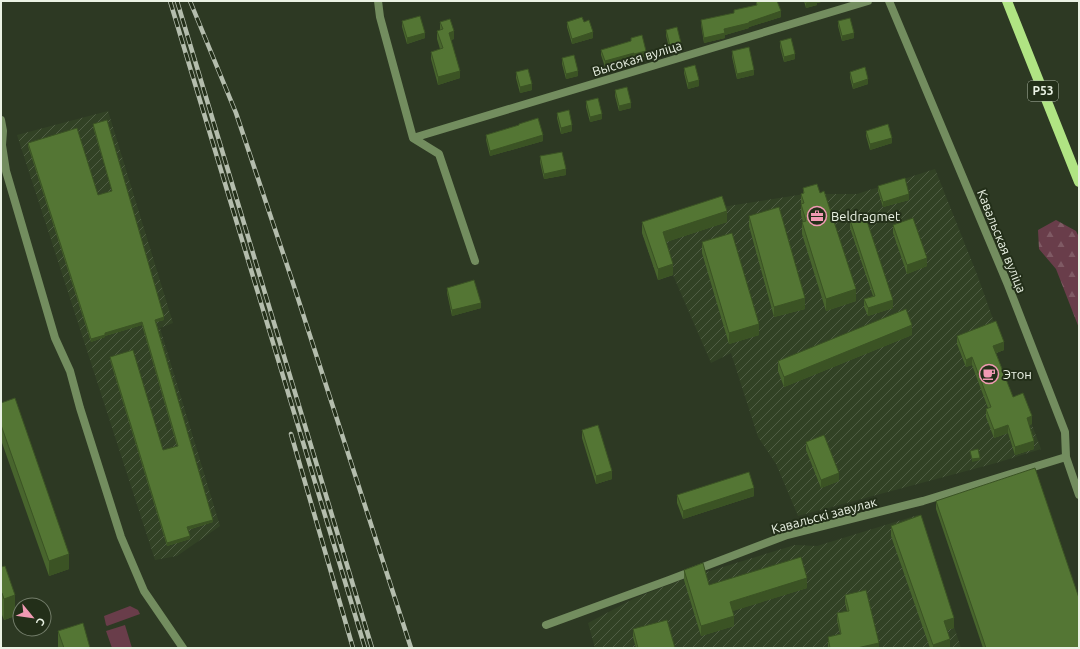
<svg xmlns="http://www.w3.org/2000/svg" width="1080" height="649" font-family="Ubuntu,sans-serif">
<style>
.industrial{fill:url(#industrial-furrows)}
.grass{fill:#693d4a}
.forest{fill:url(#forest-firs)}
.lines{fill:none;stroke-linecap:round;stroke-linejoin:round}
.minor{stroke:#738d5f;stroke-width:8}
.primary{stroke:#b0e483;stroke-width:10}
.rail-casing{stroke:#b4bdad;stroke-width:4.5}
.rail{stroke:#232f19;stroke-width:3;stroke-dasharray:9;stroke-linecap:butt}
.wall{fill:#48652d}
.shaded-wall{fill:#3b5324}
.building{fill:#547634;stroke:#3b5324}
.labels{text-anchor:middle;stroke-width:4;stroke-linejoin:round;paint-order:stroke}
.shield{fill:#232f19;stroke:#aeb8a7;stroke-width:1}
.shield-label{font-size:12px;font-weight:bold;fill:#eaf2e4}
.street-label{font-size:13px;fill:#eaf2e4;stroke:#232f19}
.poi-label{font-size:13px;fill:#eaf2e4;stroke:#232f19;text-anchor:start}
</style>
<defs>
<pattern id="industrial-furrows" width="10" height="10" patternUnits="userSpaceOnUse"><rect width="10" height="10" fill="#324225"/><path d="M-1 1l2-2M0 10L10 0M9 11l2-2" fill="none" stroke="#505e44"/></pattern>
<pattern id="forest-firs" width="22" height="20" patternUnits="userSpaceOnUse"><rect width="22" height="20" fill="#693d4a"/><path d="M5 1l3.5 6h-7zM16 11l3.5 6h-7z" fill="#7f5a64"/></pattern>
</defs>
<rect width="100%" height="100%" fill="#2d3923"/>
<path class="industrial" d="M108,111L173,323L160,328L220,526L177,556L155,560L17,135Z
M935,169L978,277L1004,350L994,354L1012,405L1023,401L1041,449L996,463L798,516L776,464L758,437L731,353L711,363L673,275L658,280L642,233L722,207L805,194H857Z
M918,515L961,648H595L588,623L635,598L684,579L795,545L817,546Z"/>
<path class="grass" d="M130,606L138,610L140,614L107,626L106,625L104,616Z
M125,625L132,648H112L106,631Z"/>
<path class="forest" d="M1056,220L1076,231L1079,237V328L1056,269L1039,249L1038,230Z"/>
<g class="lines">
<path class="minor" d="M378,1L380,17L413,138L439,154L475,261
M889,1L1008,285L1065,432L1066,457L1079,495
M1,120L3,131L2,145L6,171L55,338L70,371L80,408L121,537L144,591L183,648
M413,138L868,1
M546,625L669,580L787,535L923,501L1066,457"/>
<path class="primary" d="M1007,1L1079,182"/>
<g class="rail-casing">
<path id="rail" d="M170,1L365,648
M177,1L372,648
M190,1L236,113L292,280L411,648
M291,434L353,648"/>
</g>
<use href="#rail" class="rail"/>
</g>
<path class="wall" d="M756,1L781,17L749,27V28L725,35V38L704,43L701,25V20L734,13V10L756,5Z
M804,1H825L817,3V5L806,8Z
M402,21L425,38L407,44L402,27Z
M838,21L854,38L842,41L838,26Z
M440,22L454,39L451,40L460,78L438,85L431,59V52L440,49L437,39V31L440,30Z
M567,22H584L593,38L572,44L567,27Z
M666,30L681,48L670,51L666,36Z
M631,38L646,56L634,59V58L605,67L601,55V50L631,41Z
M780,41L795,59L784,62L780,47Z
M732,51L754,75L737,79L732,57Z
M562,58L578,76L566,79L562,64Z
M684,68L699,86L688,89L684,73Z
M516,72L532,90L520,93L516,78Z
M850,72L868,84L853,89L850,78Z
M615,90L631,108L619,111L615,96Z
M586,101L602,119L590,122L586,107Z
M557,113L572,131L561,134L557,118Z
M93,124L164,320L156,322L213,522L188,530L190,539L167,546L110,360V357L163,450L177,446L142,325L105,336V337L91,342L28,146V143L98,195L112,191L93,127Z
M519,124L543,141L490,156L486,140V135L519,125Z
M866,131L892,143L870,150L866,136Z
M540,156L566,175L544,179L540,162Z
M878,186L909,200L883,207L878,191Z
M803,188L820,193L856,301L826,311L802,234V222H803L801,215V194L803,193Z
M749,216L805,309L774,317L749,226Z
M850,220L893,308L868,316L864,307V299L873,296L850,228Z
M642,222H727L666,242L673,275L658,280L642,233Z
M893,225L927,266L907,274L893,233Z
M702,242L759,335L729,344L702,253Z
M447,288L481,308L452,316L447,293Z
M912,335L784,387L778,371V361Z
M957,336L1004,350L996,353L1013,397L1032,424L1029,425L1034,449L1015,455L1008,433L994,438L986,417V409L988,408L972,365L966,367L957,344Z
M1,403L69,569L49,576L1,440Z
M582,430L612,479L596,484L582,438Z
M806,442L839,481L821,488L806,450Z
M677,495L754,496L683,519L677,503Z
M936,501L1079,648H983L936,509Z
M891,526L954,628L947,630L950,648H930L891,536Z
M1,567L15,616L4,620L2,615H1Z
M684,570L709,585L807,588L732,611L734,626L701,636L684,580Z
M845,595L879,648H828V637L840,634L837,620V613L847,611L845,602Z
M633,629L675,648H636L633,637Z
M58,631L90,648H58Z"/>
<path class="shaded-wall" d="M813,1H825L817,3V5L806,8V3Z
M781,11V17L749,27V28L725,35V38L704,43V38L724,29Z
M454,31V39L449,40V33Z
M593,32V38L572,44V39Z
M425,33V38L407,44V38Z
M854,33V38L842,41V36Z
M681,43V48L670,51V46Z
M646,51V56L634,59V54Z
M634,53V58L605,67V61Z
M795,54V59L784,62V57Z
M754,70V75L737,79V74Z
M460,71V78L438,85V77Z
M578,71V76L566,79V74Z
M868,79V84L853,89V84Z
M699,80V86L688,89V83Z
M532,84V90L520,93V87Z
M631,103V108L619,111V106Z
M602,114V119L590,122V117Z
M572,125V131L561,134V128Z
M543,135V141L490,156V151Z
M892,138V143L870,150V144Z
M566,169V175L544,179V174Z
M909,194V200L883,207V202Z
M727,211V222L663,243V232Z
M927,258V266L907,274V265Z
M673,264V275L658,280V269Z
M856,289V301L826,311V299Z
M805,298V309L774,317V307Z
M893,300V308L868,316V308Z
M481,303V308L452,316V310Z
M164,317V320L155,322V320Z
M142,322V325L105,336V337L91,342V339L105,333Z
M759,324V335L729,344V333Z
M912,325V335L784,387V377Z
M1004,342V350L993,354V346Z
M972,357V365L966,367V360Z
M1032,416V424L1027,426V418Z
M1008,425V433L994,438V430Z
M1034,441V449L1015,455V447Z
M980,458V460L972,462V459Z
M612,471V479L596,484V476Z
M839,473V481L821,488V480Z
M754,488V496L683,519V511Z
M213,520V522L187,530V527Z
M190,536V539L167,546V543Z
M69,554V569L49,576V561Z
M807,578V588L730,612V602Z
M2,593V615H1V594Z
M15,595V616L4,620V599Z
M734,616V626L701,636V626Z
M954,618V628L944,631V621Z
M950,639V648H933V645Z
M879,643V648H857Z"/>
<path class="building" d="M756,1H777L781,11L749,22V23L724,29L725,33L704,38L701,20L734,13V10L757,5Z
M805,1H813L806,3Z
M420,16L425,33L407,38L402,21Z
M582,17L584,22L589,20L593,32L572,39L567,22Z
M850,18L854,33L842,36L838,21Z
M450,19L454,31L449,33L460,71L438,77L431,52L443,48L437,31L443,29L440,22Z
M677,27L681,43L670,46L666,30Z
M642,35L646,51L634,54V53L605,61L601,50L631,41V38Z
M791,38L795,54L784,57L780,41Z
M749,47L754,70L737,74L732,51Z
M574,55L578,71L566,74L562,58Z
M695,65L699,80L688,83L684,68Z
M865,67L868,79L853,84L850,72Z
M528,69L532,84L520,87L516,72Z
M627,87L631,103L619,106L615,90Z
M598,98L602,114L590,117L586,101Z
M569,110L572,125L561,128L557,113Z
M538,118L543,135L490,151L486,135L519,125V124Z
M107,120L164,317L155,320L213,520L187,527L190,536L167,543L110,357L133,350L163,450L178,446L142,322L105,333V335L91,339L28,143L77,128L98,195L112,191L93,124Z
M888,124L892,138L870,144L866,131Z
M562,152L566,169L544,174L540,156Z
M905,178L909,194L883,202L878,186Z
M817,184L820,193L824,191L856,289L826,299L802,222L806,221L801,204L804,203L801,194L804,193L803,188Z
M722,196L727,211L663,232L673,264L658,269L642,222Z
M779,207L805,298L774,307L749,216Z
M865,215L893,300L868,308L864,299L875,296L850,220Z
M913,218L927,258L907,265L893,225Z
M732,233L759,324L729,333L702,242Z
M474,280L481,303L452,310L447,288Z
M906,309L912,325L784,377L778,361Z
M996,321L1004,342L993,346L1013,397L1023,393L1032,416L1027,418L1034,441L1015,447L1008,425L994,430L986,409L991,407L972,357L966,360L957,336Z
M15,398L69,554L49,561L1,425V403Z
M598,425L612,471L596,476L582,430Z
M824,435L839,473L821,480L806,442Z
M978,449L980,458L972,459L970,451Z
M1035,468L1079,598V648H986L936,501Z
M749,472L754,488L683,511L677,495Z
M921,515L954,618L944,621L950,639L933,645L891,526Z
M801,557L807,578L730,602L734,616L701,626L684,570L703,563L709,585Z
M5,566L15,595L4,599L2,593L1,594V567Z
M866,590L879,643L857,648H830L828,637L841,634L837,613L849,611L845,595Z
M667,620L675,648H638L633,629Z
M83,623L90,648H64L58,631Z"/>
<defs>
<g id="office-ring" transform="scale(1)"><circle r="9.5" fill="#232f19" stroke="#f19ab3" stroke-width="1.5"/><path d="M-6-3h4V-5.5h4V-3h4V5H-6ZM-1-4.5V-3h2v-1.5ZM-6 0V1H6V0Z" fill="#f19ab3"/></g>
<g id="cafe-ring" transform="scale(1)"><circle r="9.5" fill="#232f19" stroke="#f19ab3" stroke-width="1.5"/><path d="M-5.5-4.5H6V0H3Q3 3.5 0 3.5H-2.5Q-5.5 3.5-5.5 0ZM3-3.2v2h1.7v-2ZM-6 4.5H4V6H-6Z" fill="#f19ab3"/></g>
</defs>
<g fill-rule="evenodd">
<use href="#office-ring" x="817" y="216"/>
<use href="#cafe-ring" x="989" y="374"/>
</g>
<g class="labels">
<rect class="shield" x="1028" y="81" width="30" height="20" rx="3"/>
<g class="shield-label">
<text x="1043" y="95">Р53</text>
</g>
<g class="street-label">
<text transform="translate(637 58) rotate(-17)" y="5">Высокая вуліца</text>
<text transform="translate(1002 241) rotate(68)" y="5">Кавальская вуліца</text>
<text transform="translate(824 515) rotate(-15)" y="5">Кавальскі завулак</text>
</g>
<g class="poi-label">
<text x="831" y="221">Beldragmet</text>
<text x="1003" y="379">Этон</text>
</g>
</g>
<rect width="1080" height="649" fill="none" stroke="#eaf2e4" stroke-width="4"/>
<g transform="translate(32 617) rotate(119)"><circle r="19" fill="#232f19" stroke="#737d6a"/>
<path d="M0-3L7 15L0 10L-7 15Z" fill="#f19ab3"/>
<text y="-6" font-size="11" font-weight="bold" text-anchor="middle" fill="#eaf2e4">С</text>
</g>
</svg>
